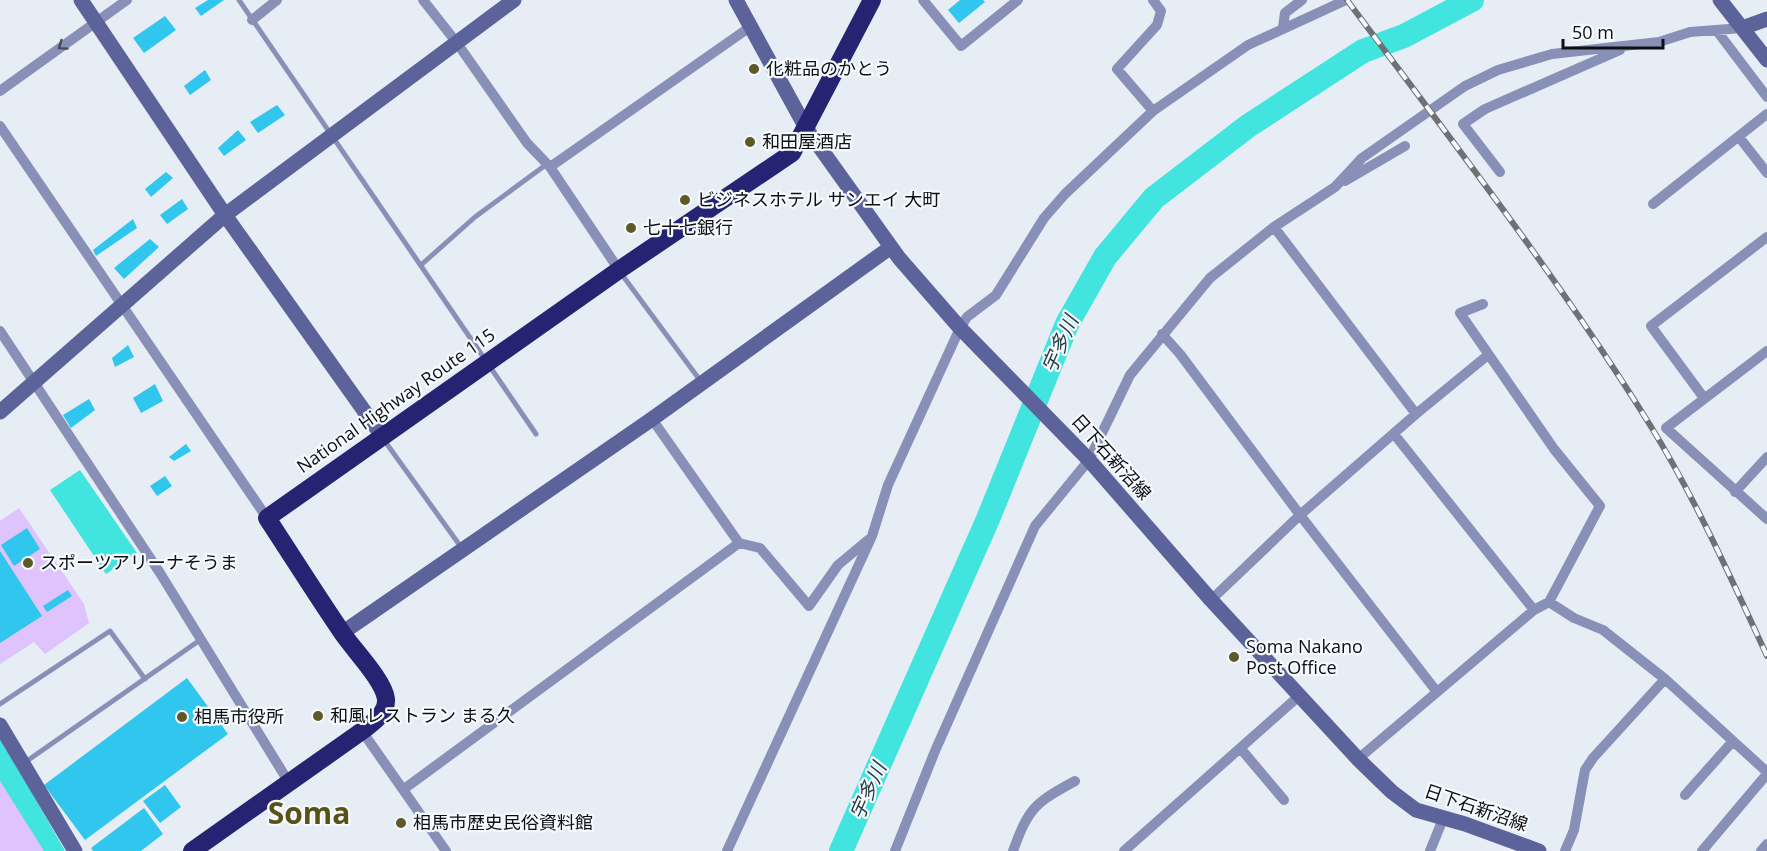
<svg xmlns="http://www.w3.org/2000/svg" width="1767" height="851" font-family="'Open Sans','Noto Sans JP',sans-serif">
<style>
.green{fill:#dec3fd}
.water{fill:#41e4df}
.lines{fill:none;stroke-linecap:round;stroke-linejoin:round}
.river{stroke:#41e4df;stroke-width:24}
.building{fill:#30c6ed}
.lane{stroke:#8990b7;stroke-width:5}
.street{stroke:#8990b7;stroke-width:10}
.secondary{stroke:#5c639b;stroke-width:15}
.highway{stroke:#262472;stroke-width:18}
.rail-casing{stroke:#6e7277;stroke-width:6}
.rail{stroke:#f6fafe;stroke-width:4;stroke-dasharray:11;stroke-linecap:butt}
.oneway{stroke:#45495c}
.poi-dot{fill:#5d5a27;stroke:#f6fafe;stroke-width:2}
.labels{text-anchor:middle;stroke-width:4.5;stroke-linejoin:round;paint-order:stroke}
.poi-label{font-size:18px;fill:#0d0f12;stroke:#f6fafe;text-anchor:start}
.street-label{font-size:18px;fill:#0d0f12;stroke:#f6fafe}
.water-label{font-size:20px;font-style:italic;fill:#253f3e;stroke:#f6fafe}
.town-label{font-size:30px;font-weight:bold;fill:#575317;stroke:#f6fafe}
</style>
<rect width="100%" height="100%" fill="#e6edf4"/>
<path class="green" d="M19,508L84,604L89,623L45,654L34,642L0,664V521Z
M0,755L62,851H0Z"/>
<path class="water" d="M80,470L137,553L106,574L50,490Z
M0,736L65,851H44L0,781Z"/>
<g class="lines">
<path class="river" d="M841,851L988,519L1067,324L1105,257L1154,198L1248,126L1363,51L1404,36L1472,0"/>
</g>
<path class="building" d="M208,0H224L201,16L195,8Z
M960,0H983L985,2L959,23L948,10Z
M165,16L176,30L144,53L133,38Z
M205,70L211,80L190,95L184,86Z
M277,105L285,115L258,133L250,122Z
M238,130L246,140L224,156L218,148Z
M166,172L173,178L151,197L145,189Z
M182,199L188,209L167,224L160,215Z
M133,219L137,228L96,256L93,250Z
M150,239L159,247L124,279L114,268Z
M128,345L134,357L115,367L112,358Z
M155,384L163,401L141,413L133,398Z
M89,399L95,410L71,428L63,415Z
M186,444L191,451L174,461L169,457Z
M165,476L172,486L157,496L150,486Z
M27,528L40,549L14,566L1,545Z
M0,551L42,616L0,643Z
M68,590L72,596L47,612L43,606Z
M187,678L228,734L85,840L44,785Z
M165,785L181,807L160,823L143,801Z
M144,808L163,834L141,851H93L91,848Z"/>
<g class="lines">
<path class="lane" d="M239,0L536,434
M421,265L475,217L547,164
M620,272L702,383
M384,440L461,547
M0,704L110,631L145,679
M24,763L200,640"/>
<path class="street" d="M423,0L457,43L527,143L550,167L619,270
M923,0L961,46L1018,0
M252,20L277,0
M1283,27L1285,13L1302,0
M1717,31L1767,97
M0,91L127,0
M1153,111L1117,69L1157,25L1161,11L1153,0
M0,126L267,518
M1739,137L1767,173
M550,167L750,27
M1500,172L1463,124L1485,109L1620,50
M1345,181L1405,146
M1653,204L1767,114
M1274,227L1416,414
M1483,304L1460,313L1554,449L1600,506L1549,602
M0,331L160,573L288,781
M1162,334L1180,354L1300,515L1437,692
M1767,351L1666,428L1767,519
M1704,398L1651,326L1767,237
M652,419L739,543L760,548L809,606L838,565L868,540
M1394,434L1534,610
M1735,492L1767,457
M1211,600L1300,515L1416,414L1488,355
M362,731L446,851
M1241,749L1284,800
M1358,759L1534,610L1549,602L1574,618L1603,630L1665,679L1767,772
M404,789L739,543
M1685,795L1733,741
M727,851L872,536L888,485L960,328L967,317L996,295L1044,218L1065,194L1153,111L1248,45L1346,0
M895,851L935,751L1035,526L1089,460L1130,375L1210,278L1274,227L1335,187L1362,158L1465,86L1498,70L1552,54L1659,42L1690,32L1742,28
M1013,851C1029,807 1035,803 1075,781
M1124,851L1299,696
M1430,851L1443,819
M1565,851L1574,830L1585,770L1593,758L1665,679
M1702,851L1767,774
M1761,851L1767,844"/>
<path class="secondary" d="M81,0L225,215L382,436
M736,0L806,128L899,258L960,328L1089,460L1211,600L1358,759L1392,792L1416,810L1465,824L1539,851
M1720,0L1767,60
M1742,28L1767,19
M0,412L225,215L514,0
M342,633L652,419L891,247
M0,725L75,851"/>
<path class="highway" d="M192,851L362,731C372,723 387,714 386,699C384,681 354,650 343,634C317,596 292,556 267,518L619,270L792,153L872,0"/>
<g class="rail-casing">
<path id="rail" d="M1347,0C1451,140 1558,277 1650,425C1695,498 1731,578 1767,656"/>
</g>
<use href="#rail" class="rail"/>
</g>
<defs><path id="oneway-chevron" d="M-2-3.5L2.5 0L-2 3.5" fill="none" stroke-width="1.6" stroke-linecap="round" stroke-linejoin="round" transform="scale(1.5)"/></defs>
<use class="oneway" href="#oneway-chevron" transform="translate(62 46) rotate(145)"/>
<g class="poi-dot">
<circle cx="754" cy="69" r="6"/>
<circle cx="750" cy="142" r="6"/>
<circle cx="685" cy="200" r="6"/>
<circle cx="631" cy="228" r="6"/>
<circle cx="28" cy="563" r="6"/>
<circle cx="1234" cy="657" r="6"/>
<circle cx="318" cy="716" r="6"/>
<circle cx="182" cy="717" r="6"/>
<circle cx="401" cy="823" r="6"/>
</g>
<g class="labels">
<g class="poi-label">
<text x="766" y="75">化粧品のかとう</text>
<text x="762" y="148">和田屋酒店</text>
<text x="697" y="206">ビジネスホテル サンエイ 大町</text>
<text x="643" y="234">七十七銀行</text>
<text x="40" y="569">スポーツアリーナそうま</text>
<text x="1246" y="653">Soma Nakano<tspan x="1246" dy="21">Post Office</tspan></text>
<text x="330" y="722">和風レストラン まる久</text>
<text x="194" y="723">相馬市役所</text>
<text x="413" y="829">相馬市歴史民俗資料館</text>
</g>
<g class="street-label">
<text transform="translate(396 401) rotate(-35)" y="6">National Highway Route 115</text>
<text transform="translate(1111 457) rotate(48)" y="6">日下石新沼線</text>
<text transform="translate(1476 808) rotate(19)" y="6">日下石新沼線</text>
</g>
<g class="water-label">
<text transform="translate(1060 344) rotate(-66)" y="7">宇多川</text>
<text transform="translate(868 791) rotate(-66)" y="7">宇多川</text>
</g>
<g class="town-label">
<text x="309" y="824">Soma</text>
</g>
</g>
<path d="M1563 39v9h100v-9" fill="none" stroke="#0d0f12" stroke-width="3"/>
<text x="1572" y="39" font-size="18" fill="#0d0f12" stroke="#f6fafe" stroke-width="4.5" paint-order="stroke">50 m</text>
</svg>
